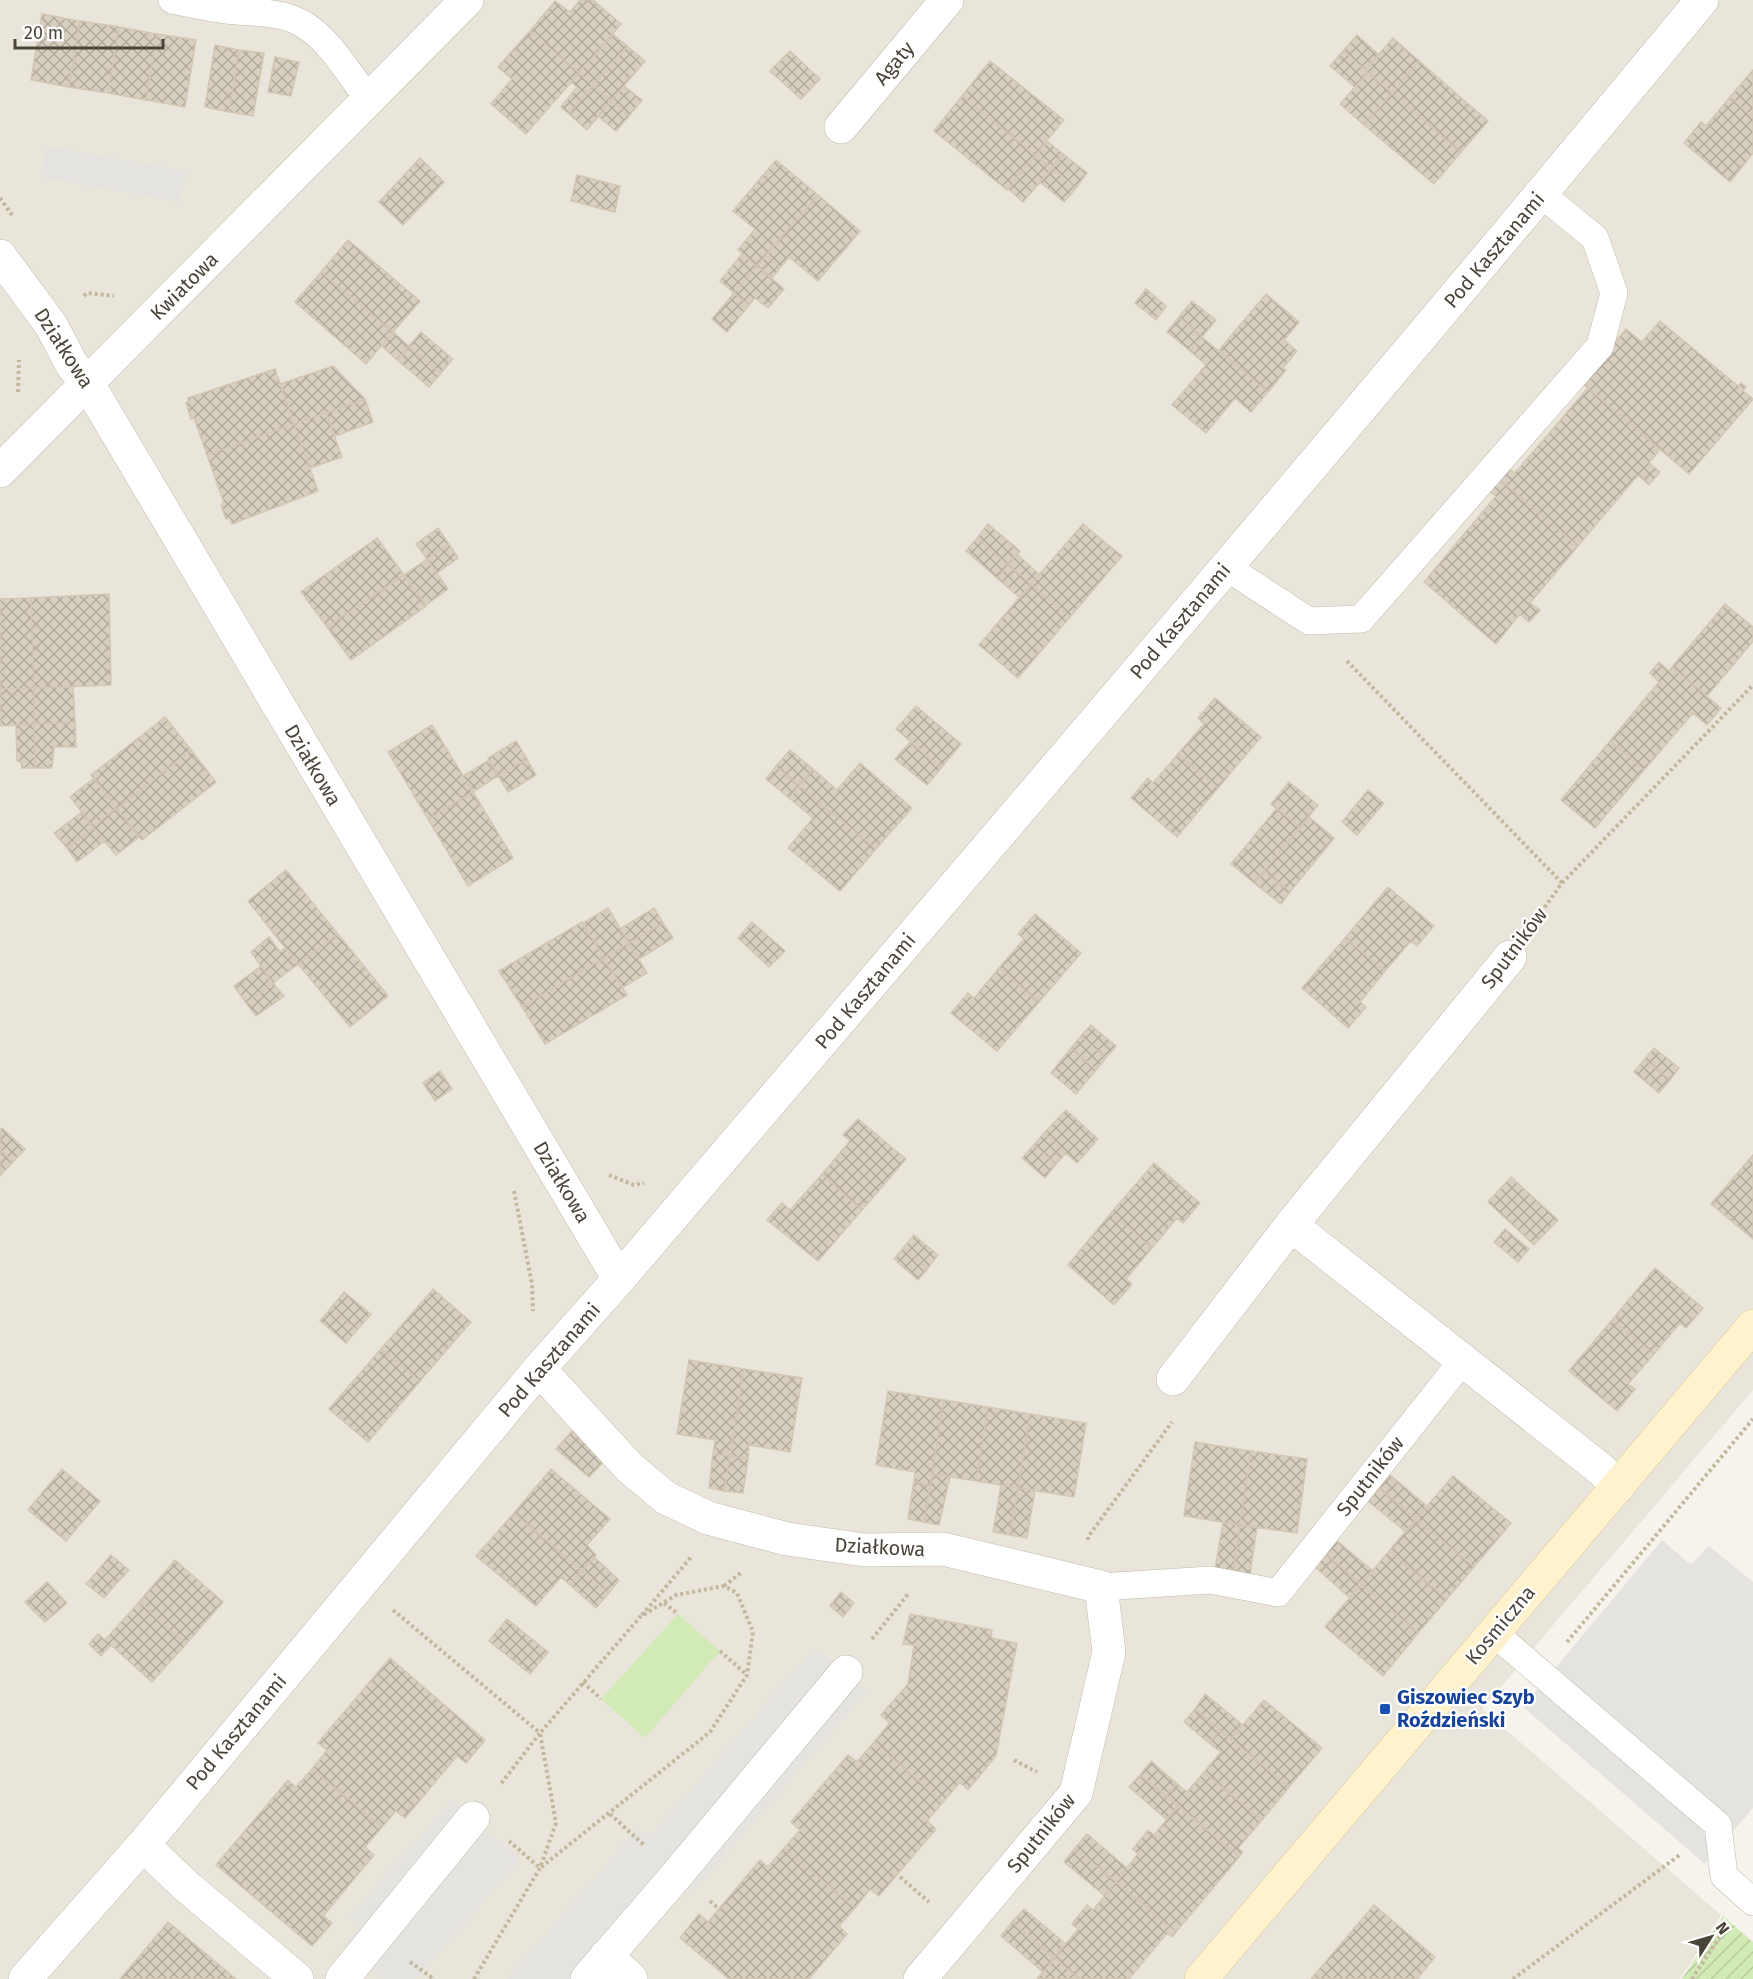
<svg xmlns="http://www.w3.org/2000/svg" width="1753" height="1979" font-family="'Fira Sans',sans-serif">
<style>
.residential{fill:#eae5da}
.garden{fill:url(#garden-furrows)}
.pitch{fill:#d2eab5}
.parking{fill:#e5e3e0}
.building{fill:url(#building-cross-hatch);stroke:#d3c7b4;stroke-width:1.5}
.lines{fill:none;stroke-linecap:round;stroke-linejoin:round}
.lane-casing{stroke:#c2bbae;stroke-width:28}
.street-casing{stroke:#c2bbae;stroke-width:34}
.secondary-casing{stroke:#d6c79b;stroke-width:34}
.path{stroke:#c4b79f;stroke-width:4;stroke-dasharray:3 3;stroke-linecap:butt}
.lane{stroke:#fff;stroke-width:27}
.street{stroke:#fff;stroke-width:33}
.secondary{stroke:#fff3cd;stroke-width:33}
.transit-dot{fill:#1a4fb4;stroke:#fff;stroke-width:2}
.labels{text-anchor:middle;stroke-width:4.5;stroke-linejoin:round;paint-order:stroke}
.street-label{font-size:20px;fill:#4b4439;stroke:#fff}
.transit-label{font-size:20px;font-weight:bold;fill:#164399;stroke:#fff;text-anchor:start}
</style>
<defs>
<pattern id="garden-furrows" width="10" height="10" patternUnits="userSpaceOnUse" patternTransform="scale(1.5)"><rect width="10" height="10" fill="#d2eab5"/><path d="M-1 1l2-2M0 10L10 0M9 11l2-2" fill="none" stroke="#b6ca9c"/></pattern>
<pattern id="building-cross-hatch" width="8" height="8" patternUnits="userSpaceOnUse" patternTransform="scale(1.5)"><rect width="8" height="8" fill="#d8cfc1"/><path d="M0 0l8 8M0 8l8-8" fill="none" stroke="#b1aa9e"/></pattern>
</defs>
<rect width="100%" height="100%" fill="#f6f3ec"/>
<path class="residential" d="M0,0H1753V1390L1482,1709L1721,1915L1680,1979H0Z"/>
<path class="garden" d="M1723,1916L1753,1942V1979H1682Z"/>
<path class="pitch" d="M678,1614L720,1651L645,1738L601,1699Z"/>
<path class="parking" d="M46,146L186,171L180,202L40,177Z
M1662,1540L1691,1565L1709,1546L1753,1582V1808L1705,1864L1523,1707Z
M815,1647L867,1691L693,1892L682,1883L599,1979H507L637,1829L649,1838Z
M452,1800L520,1860L416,1979H383L344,1945L359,1928L348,1918Z"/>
<path class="building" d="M580,0H593L621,24L579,73L530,31L555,1L570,12Z
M42,14L80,21L69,87L31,80Z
M80,21L119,27L108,93L69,87Z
M119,27L157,34L146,100L108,93Z
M530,31L579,73L526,134L491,104L512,79L498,67Z
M157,34L196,40L185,107L146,100Z
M613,34L627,46L593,85L579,73Z
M1357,35L1379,55L1365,70L1343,51Z
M1393,38L1419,61L1392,93L1365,70Z
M215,45L239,50L229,112L205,107Z
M627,46L645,61L611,101L593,85Z
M239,50L264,53L253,116L229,112Z
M790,51L820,79L801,99L770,71Z
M1343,51L1368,72L1355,87L1330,66Z
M275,57L299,62L291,96L268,92Z
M990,61L1064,120L1035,155L962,96Z
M1419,61L1488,121L1461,152L1392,93Z
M1753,70V117L1730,97Z
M1368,72L1392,93L1364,125L1340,104Z
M579,73L593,85L569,114L561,107L577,87L571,82Z
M593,85L611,101L587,130L569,114Z
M624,86L642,100L629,116L611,101Z
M1392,93L1461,152L1434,184L1364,125Z
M962,96L1035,155L1007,190L934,131Z
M1730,97L1753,117V153L1730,182L1684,143L1701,122L1706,126Z
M611,101L629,116L616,131L598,116Z
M1047,141L1063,154L1052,168L1035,155Z
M1063,154L1087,173L1076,188L1052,168Z
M1035,155L1052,168L1023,202L1008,189Z
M420,158L444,182L403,225L379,202Z
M776,160L818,195L757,266L738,250L755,229L733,211Z
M1052,168L1076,188L1064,202L1040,182Z
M577,175L620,186L615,212L571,201Z
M818,195L860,231L818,281L789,257L780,268L766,255Z
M348,240L420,301L393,332L321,272Z
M742,254L757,266L734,293L720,281Z
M766,255L780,268L772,278L757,266Z
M757,266L784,289L768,308L755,298L749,305L734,293Z
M321,272L393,332L366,364L295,302Z
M1146,289L1166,306L1156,320L1135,303Z
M734,293L749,305L727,332L712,319Z
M1266,294L1299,322L1284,340L1297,351L1283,368L1286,370L1268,392L1219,350Z
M1192,301L1216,320L1202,337L1179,317Z
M1179,317L1202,337L1190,351L1167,332Z
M1660,321L1738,386L1741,383L1746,387L1743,391L1753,399L1689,474L1581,382L1626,329L1642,342Z
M393,332L409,346L397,360L382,346Z
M421,332L453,359L441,373L409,346Z
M1202,337L1268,392L1251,412L1235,398L1206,433L1172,405L1206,365L1190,351Z
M409,346L441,373L429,387L397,360Z
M333,366L365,399L294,424L280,384Z
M275,369L294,424L207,455L194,418L191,419L186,403L188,402V398Z
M1588,388L1660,449L1649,463L1660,472L1649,485L1638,475L1578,546L1499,479L1508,468L1515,473Z
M365,399L373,422L335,436L326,413Z
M326,413L342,457L310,468L294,424Z
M294,424L318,491L232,524L229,518L226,519L221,505L224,503L207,455Z
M1499,479L1578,546L1530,603L1540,610L1529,622L1520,614L1496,644L1424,582L1496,496L1489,491Z
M988,524L1020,551L1008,565L977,538Z
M1083,524L1122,556L1070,617L1031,584Z
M438,528L449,544L427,559L416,544Z
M377,538L404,575L327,627L301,592Z
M977,538L1008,565L997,578L966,551Z
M449,544L458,558L437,573L427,559Z
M1017,554L1039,574L1031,584L1008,565Z
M427,559L448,589L426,605L404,575Z
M1008,565L1031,584L1020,598L997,578Z
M404,575L426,606L351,660L327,627Z
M1031,584L1070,617L1018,678L979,645Z
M109,594L111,685L34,688L31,598Z
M31,598L34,688L0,689V599Z
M1725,604L1753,627V641L1707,696L1672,667Z
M1659,662L1669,671L1672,667L1721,708L1707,725L1693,713L1644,770L1610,741L1659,682L1650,673Z
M73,687L75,722L34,724V688Z
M34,688V724L0,726V689Z
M1215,698L1261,737L1218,788L1178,754L1204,724L1198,718Z
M916,706L961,744L941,768L896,729Z
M165,717L191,750L117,809L116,808L91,775Z
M75,722L76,747H54L52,768H35L34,724Z
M34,724L35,768H22L21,762L17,761L16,725Z
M432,725L473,792L428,819L388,752Z
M516,741L527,759L498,776L488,758Z
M1610,741L1644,770L1595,828L1561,800Z
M910,742L941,768L927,785L895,759Z
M191,750L216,782L142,840L117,809Z
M790,750L813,769L799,786L776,766Z
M1178,754L1218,788L1177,837L1131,798L1148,778L1153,783Z
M527,759L536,775L508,792L498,776Z
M489,760L498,776L473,792L463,776Z
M860,763L912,808L876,849L799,786L813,769L837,790Z
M776,766L799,786L789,798L766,779Z
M94,778L116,808L93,827L70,797Z
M1289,782L1318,805L1300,827L1271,804Z
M799,786L876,849L840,891L788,848L813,818L789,798Z
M1368,790L1384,803L1357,835L1342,822Z
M473,792L513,858L468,886L428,819Z
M116,808L139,837L116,855L93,827Z
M1277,808L1300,827L1254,883L1231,864Z
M82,812L93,828L67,848L54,833Z
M1309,817L1334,838L1290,892L1264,871Z
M93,828L105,841L77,862L67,848Z
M286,870L338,934L298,964L248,901Z
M1264,871L1290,892L1281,904L1254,883Z
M1388,887L1434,926L1417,946L1411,941L1385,971L1345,938Z
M608,908L629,943L604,958L583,923Z
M654,908L663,923L629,943L620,929Z
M1035,914L1081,953L1039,1002L999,968L1024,939L1018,934Z
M582,922L604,958L522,1007L499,971Z
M752,922L785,951L769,967L738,938Z
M663,923L673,938L639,959L629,943Z
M338,934L388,996L350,1027L298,964Z
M269,937L280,952L285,948L298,964L273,983L251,952Z
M1345,938L1385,971L1360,1002L1366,1007L1348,1028L1302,988Z
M629,943L647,973L622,988L604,958Z
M604,958L627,995L545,1044L522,1007Z
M261,966L273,983L246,1003L234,986Z
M999,968L1039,1002L997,1051L951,1013L968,993L974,998Z
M273,983L284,996L256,1016L246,1003Z
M1091,1025L1116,1046L1106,1058L1081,1036Z
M1081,1036L1106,1058L1096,1070L1071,1048Z
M1071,1048L1096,1070L1076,1094L1051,1073Z
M1654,1048L1679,1068L1670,1080L1645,1059Z
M1645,1059L1670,1080L1659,1093L1634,1072Z
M440,1071L452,1089L435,1101L423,1083Z
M1066,1110L1098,1139L1077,1163L1044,1133Z
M858,1119L906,1159L862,1210L822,1174L850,1141L843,1135Z
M2,1128L25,1149L13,1162L0,1150V1130Z
M1044,1133L1066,1153L1056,1164L1034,1145Z
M1034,1145L1056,1164L1045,1178L1022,1158Z
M0,1150L13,1162L0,1176Z
M1753,1155V1239L1711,1204Z
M1154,1163L1200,1203L1183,1223L1177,1218L1152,1248L1111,1213Z
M822,1174L862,1210L818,1261L767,1220L782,1203L790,1210Z
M1511,1177L1558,1220L1534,1245L1488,1202Z
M1111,1213L1152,1248L1126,1279L1132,1284L1114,1305L1068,1265Z
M1505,1229L1529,1249L1518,1262L1494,1242Z
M914,1235L938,1255L928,1268L903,1248Z
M903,1248L928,1268L918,1280L894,1259Z
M1655,1268L1703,1308L1686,1328L1680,1323L1654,1354L1612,1320Z
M433,1289L471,1322L420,1381L381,1349Z
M344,1292L371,1314L357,1330L331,1308Z
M331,1308L357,1330L346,1343L320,1321Z
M1612,1320L1654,1354L1628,1384L1635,1389L1617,1411L1569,1371Z
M381,1349L420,1381L368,1442L329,1409Z
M689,1360L744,1369L730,1456L713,1454L715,1440L677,1434Z
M744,1369L802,1378L790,1452L749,1445L748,1459L730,1456Z
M888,1391L944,1400L930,1486L914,1481L915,1472L876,1465Z
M944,1400L988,1407L976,1481L932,1474Z
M988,1407L1030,1414L1018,1488L976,1481Z
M1030,1414L1086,1423L1074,1497L1018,1488Z
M572,1431L605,1460L589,1477L556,1449Z
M1195,1442L1251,1451L1240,1525L1184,1516Z
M1251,1451L1307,1459L1297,1533L1240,1525Z
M713,1454L730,1456L724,1491L709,1488Z
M730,1456L748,1459L743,1493L724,1491Z
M62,1469L100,1501L66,1541L28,1510Z
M551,1469L610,1519L587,1545L596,1555L582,1571L514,1513Z
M932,1474L950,1477L939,1525L924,1522Z
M1390,1475L1427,1506L1416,1519L1379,1488Z
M1453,1476L1511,1523L1474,1567L1416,1519Z
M914,1481L930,1486L924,1522L908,1519Z
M1001,1485L1018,1488L1010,1535L993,1532Z
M1018,1488L1035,1490L1027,1538L1010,1535Z
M1379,1488L1416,1519L1406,1532L1368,1501Z
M514,1513L582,1571L570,1585L561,1577L536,1606L476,1556Z
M1416,1519L1474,1567L1447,1599L1389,1551Z
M1223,1523L1240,1525L1233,1573L1215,1569Z
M1240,1525L1257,1527L1250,1575L1233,1573Z
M1336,1540L1373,1571L1361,1584L1324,1553Z
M1389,1551L1447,1599L1418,1633L1361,1584Z
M1324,1553L1361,1584L1350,1598L1314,1566Z
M111,1555L129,1570L116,1584L100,1568Z
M594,1557L619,1580L609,1593L582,1571Z
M175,1560L223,1602L186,1644L139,1602Z
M100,1568L116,1584L104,1598L86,1584Z
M582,1571L609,1593L596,1608L570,1585Z
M47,1582L67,1603L45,1622L25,1602Z
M1361,1584L1418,1633L1383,1676L1325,1627Z
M841,1592L854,1603L843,1617L830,1606Z
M139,1602L186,1644L152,1682L111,1645L101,1656L89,1644L98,1634L105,1640Z
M910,1614L992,1630L991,1638L1017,1643L996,1756L968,1790L960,1782L943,1802L874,1742L890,1723L881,1715L908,1684L914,1645L903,1644Z
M507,1619L548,1652L530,1674L489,1641Z
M390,1658L485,1740L466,1763L457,1756L405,1818L396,1811L382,1827L312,1769L327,1750L318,1743Z
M1205,1694L1243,1725L1231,1739L1195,1709Z
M1264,1700L1322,1748L1289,1787L1231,1739Z
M1195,1709L1220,1730L1209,1743L1184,1722Z
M1220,1730L1289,1787L1262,1820L1204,1772L1221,1752L1209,1743Z
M874,1742L943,1802L927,1821L936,1829L879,1896L870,1889L855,1908L784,1848L800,1830L791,1822L848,1755L857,1762Z
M1151,1761L1176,1783L1166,1795L1140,1775Z
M312,1769L382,1827L365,1847L374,1855L323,1916L332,1923L312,1946L216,1865L288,1780L296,1787Z
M1204,1772L1262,1820L1238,1848L1243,1852L1239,1857L1166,1795L1176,1783L1187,1792Z
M1140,1775L1178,1806L1166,1819L1129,1787Z
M1178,1806L1239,1857L1176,1932L1116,1882L1138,1854L1133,1849L1148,1830L1154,1835Z
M1087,1834L1127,1868L1116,1882L1075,1848Z
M784,1848L855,1908L839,1926L847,1934L809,1979H729L680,1938L699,1914L708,1922L760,1860L768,1867Z
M1075,1848L1116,1882L1105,1896L1064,1862Z
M1116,1882L1176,1932L1172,1937L1167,1933L1129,1979H1080L1054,1958L1078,1929L1072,1924L1087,1905L1093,1910Z
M1374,1905L1435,1957L1417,1979H1311Z
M1024,1909L1066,1944L1054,1958L1012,1922Z
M168,1922L236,1979H120Z
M1012,1922L1054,1958L1043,1972L1001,1936Z
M1054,1958L1080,1979H1037Z"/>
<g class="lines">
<g class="lane-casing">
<path id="lane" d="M172,0C191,4 209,8 227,10C251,13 280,11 301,23C328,37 350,75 368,99
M1226,567L1309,621L1361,619L1600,346L1614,293L1595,238L1541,194
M1101,1587L1210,1580L1278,1593L1463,1360
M1494,1633L1718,1825L1724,1876L1753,1902"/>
</g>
<g class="street-casing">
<path id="street" d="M841,127L947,0
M0,256L51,325L72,365L88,384L619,1279
M0,471L467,0
M1291,1225L1598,1467L1619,1486
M539,1369L630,1468L666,1498L708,1518L787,1539L864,1550L943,1549L1101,1587L1109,1652L1076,1793L920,1979
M1173,1379L1291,1225L1510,957
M143,1845L185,1885L297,1979
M606,1956L631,1979
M25,1979L143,1845L539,1369L619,1279C982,854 1346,430 1702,0
M342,1979L473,1818
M587,1979L675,1877L846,1672"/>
</g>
<g class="secondary-casing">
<path id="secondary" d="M1201,1979L1753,1326"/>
</g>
<path class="path" d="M0,198L12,215
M84,296L87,293L114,296
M18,392L19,360
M1347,661L1562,883
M1534,922L1562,883L1753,685
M609,1175L634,1185L644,1183
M514,1191L532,1284L533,1311
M1088,1540V1537L1172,1422
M724,1586L742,1572
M664,1603L678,1614
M393,1610L540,1733L500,1785
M642,1615L692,1556
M872,1639L909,1593
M1567,1642L1753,1419
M720,1651L746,1674
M583,1682L601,1699
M1014,1760L1037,1772
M610,1814L645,1846
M509,1841L540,1868
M900,1877L929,1902
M710,1901L719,1909
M410,1962L434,1979
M474,1979L540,1868L556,1823L540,1733L640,1617L676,1595L724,1586L737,1593L753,1632L747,1675L710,1732L540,1868
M1513,1979L1681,1854
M1692,1979L1724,1930"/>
<use href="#lane" class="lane"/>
<use href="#street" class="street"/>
<use href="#secondary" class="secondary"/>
</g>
<rect class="transit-dot" x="1379" y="1703" width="12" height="12" rx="3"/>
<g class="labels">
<g class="street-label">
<text transform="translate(894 63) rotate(-50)" y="7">Agaty</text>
<text transform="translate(1494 250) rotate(-50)" y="7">Pod Kasztanami</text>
<text transform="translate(184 286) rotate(-45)" y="7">Kwiatowa</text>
<text transform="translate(64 348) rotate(57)" y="7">Działkowa</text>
<text transform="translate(1180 621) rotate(-50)" y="7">Pod Kasztanami</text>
<text transform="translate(313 765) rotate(59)" y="7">Działkowa</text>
<text transform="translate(1514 948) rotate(-53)" y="7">Sputników</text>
<text transform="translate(865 991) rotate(-50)" y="7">Pod Kasztanami</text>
<text transform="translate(562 1182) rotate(59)" y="7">Działkowa</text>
<text transform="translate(549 1360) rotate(-49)" y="7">Pod Kasztanami</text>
<text transform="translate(1370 1476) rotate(-52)" y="7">Sputników</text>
<text transform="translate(880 1547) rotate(3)" y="7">Działkowa</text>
<text transform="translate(1500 1625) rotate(-50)" y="7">Kosmiczna</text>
<text transform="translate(236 1732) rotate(-50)" y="7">Pod Kasztanami</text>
<text transform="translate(1041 1833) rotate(-51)" y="7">Sputników</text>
</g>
<g class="transit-label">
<text x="1397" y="1704">Giszowiec Szyb<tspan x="1397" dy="23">Roździeński</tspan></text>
</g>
</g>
<g transform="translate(1711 1937) rotate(53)" stroke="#ffffff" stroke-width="4.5" paint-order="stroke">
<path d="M0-4.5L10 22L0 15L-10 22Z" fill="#4b4439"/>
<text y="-9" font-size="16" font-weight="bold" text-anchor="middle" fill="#4b4439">N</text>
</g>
<path d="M15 39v9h148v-9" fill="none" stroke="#4b4439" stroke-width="3"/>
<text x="24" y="39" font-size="18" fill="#4b4439" stroke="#ffffff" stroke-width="4.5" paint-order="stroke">20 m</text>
</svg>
